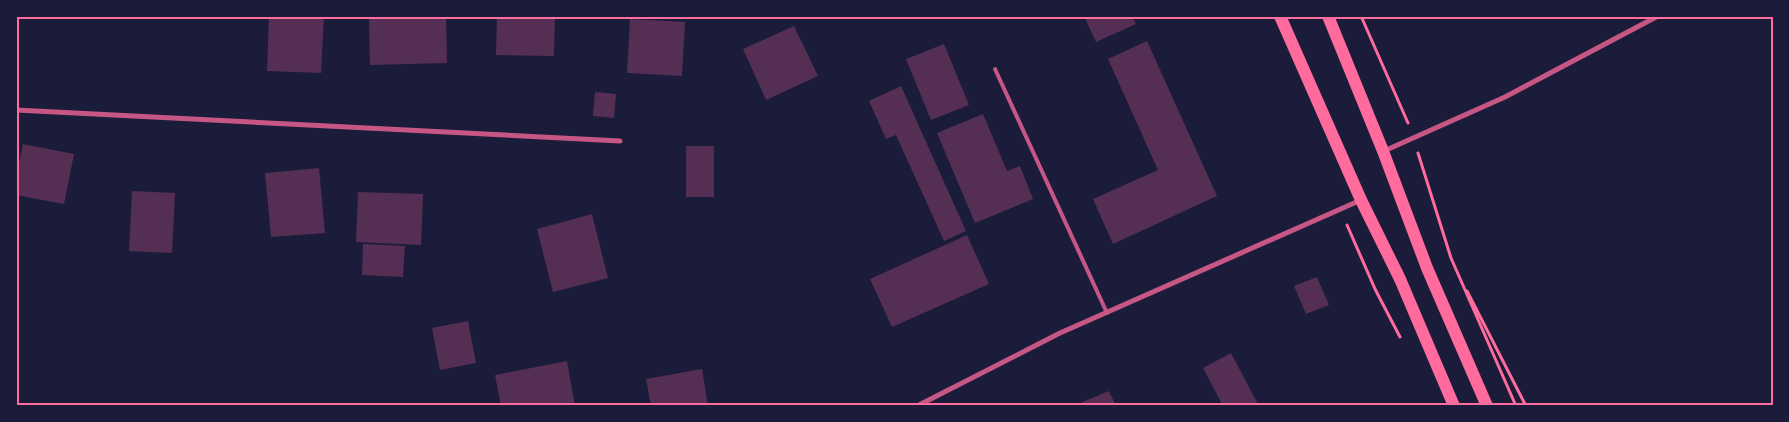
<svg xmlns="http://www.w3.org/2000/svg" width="1789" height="422" font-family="'Exo 2',sans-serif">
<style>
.building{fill:#542f53}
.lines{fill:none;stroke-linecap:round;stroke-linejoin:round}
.path{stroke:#ff6b9d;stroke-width:3}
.service{stroke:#c65784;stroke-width:4}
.minor{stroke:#c65784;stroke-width:5}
.primary{stroke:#ff6b9d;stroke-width:12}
.neatline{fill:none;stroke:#ff6b9d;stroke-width:2}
</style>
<rect width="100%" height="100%" fill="#1b1b3a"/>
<path class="building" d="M269,16H324L321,73L267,71Z
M369,16H446L447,63L370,65Z
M497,16H555L554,56L496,55Z
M1084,16H1132L1136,24L1096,42Z
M630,19L685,22L682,76L627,73Z
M794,26L818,76L766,100L743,49Z
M1147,41L1217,196L1113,244L1093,199L1158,170L1108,59Z
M944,44L969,105L931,120L906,59Z
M901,86L966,231L944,241L896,135L886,139L869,101Z
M595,92L616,94L614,118L593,116Z
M983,114L1007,171L1020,166L1033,199L975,223L937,133Z
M23,144L74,154L64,204L16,195V177Z
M686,146H714V197H686Z
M319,168L325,233L271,237L265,173Z
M132,191L175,193L172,253L129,251Z
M358,192L423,194L421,245L356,242Z
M592,214L608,278L553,292L537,229Z
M967,235L989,284L892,327L870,279Z
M363,244L405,246L403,277L362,275Z
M1317,277L1329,305L1306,314L1294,286Z
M468,321L476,363L440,370L432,328Z
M1231,353L1259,406H1223L1203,368Z
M567,361L575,406H501L495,375Z
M702,369L708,406H651L646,379Z
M1109,391L1116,406H1073Z"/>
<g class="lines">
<path class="path" d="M1361,16L1408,123
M1418,153L1451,258L1516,406
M1347,225L1375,289L1400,337
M1467,291L1526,406"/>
<path class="service" d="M995,69L1107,313"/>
<path class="minor" d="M16,110L620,141
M1384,151L1505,97L1658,16
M917,406L1060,333L1361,200"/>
<path class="primary" d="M1280,16L1361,200L1400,279L1454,406
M1328,16L1383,151L1427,268L1487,406"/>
</g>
<rect width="1789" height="422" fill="none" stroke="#1b1b3a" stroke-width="35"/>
<rect x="18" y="18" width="1754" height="386" class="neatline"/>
</svg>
